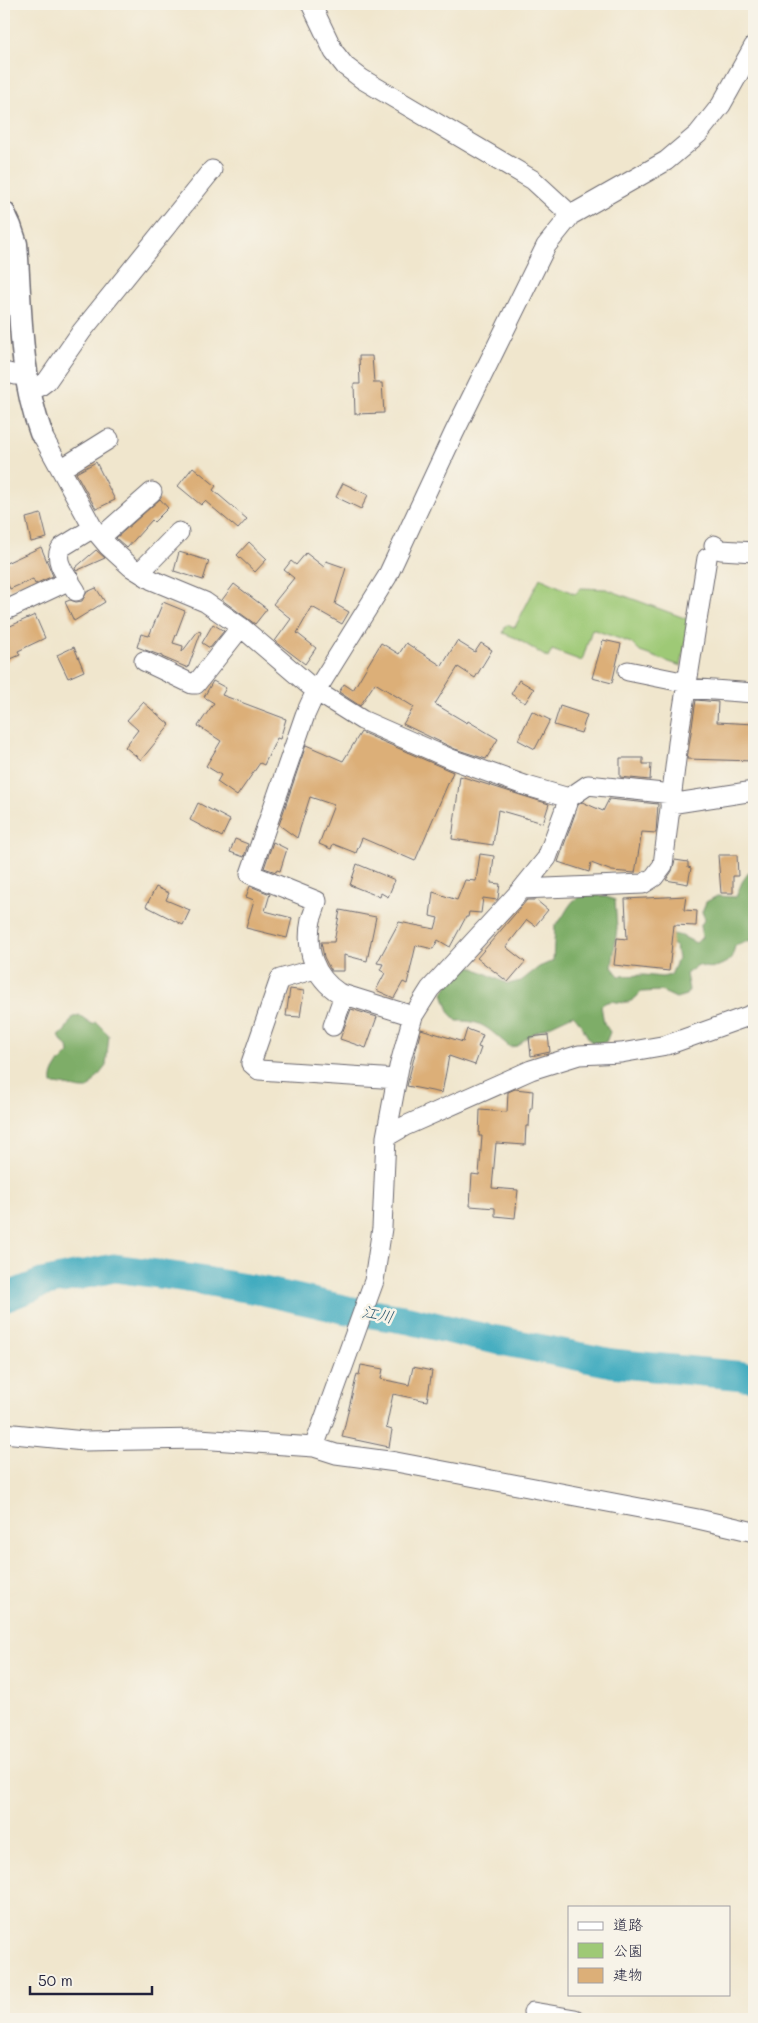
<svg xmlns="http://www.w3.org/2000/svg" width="758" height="2023" font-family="Mali,'Klee One',sans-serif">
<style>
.green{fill:#9ec976;stroke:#607658}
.forest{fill:#7ead67;stroke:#506851}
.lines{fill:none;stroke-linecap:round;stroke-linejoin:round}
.river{stroke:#40abbf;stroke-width:29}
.building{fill:#dcaf78}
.minor-casing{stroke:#6a676e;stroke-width:21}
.tertiary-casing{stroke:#6a676e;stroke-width:25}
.minor{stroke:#fff;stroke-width:19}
.tertiary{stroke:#fff;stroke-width:22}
.labels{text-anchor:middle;stroke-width:5;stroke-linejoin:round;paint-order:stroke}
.water-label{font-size:16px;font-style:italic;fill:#2e5970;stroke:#f7f3e8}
</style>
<rect width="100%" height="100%" fill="#f7f3e8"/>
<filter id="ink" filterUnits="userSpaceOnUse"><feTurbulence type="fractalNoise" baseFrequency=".02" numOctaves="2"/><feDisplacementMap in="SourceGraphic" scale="10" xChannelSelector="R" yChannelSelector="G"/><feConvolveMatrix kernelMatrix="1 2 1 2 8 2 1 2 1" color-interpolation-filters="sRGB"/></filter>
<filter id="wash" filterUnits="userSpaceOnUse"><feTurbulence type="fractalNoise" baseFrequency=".0096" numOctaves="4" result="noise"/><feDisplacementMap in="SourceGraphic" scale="20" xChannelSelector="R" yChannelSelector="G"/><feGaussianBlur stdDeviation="1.12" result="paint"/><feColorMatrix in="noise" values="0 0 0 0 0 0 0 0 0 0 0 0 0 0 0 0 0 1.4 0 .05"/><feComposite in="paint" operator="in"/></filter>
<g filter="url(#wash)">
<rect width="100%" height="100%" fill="#f0e6cd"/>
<path class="green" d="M540,578L575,594L581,588L606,589L690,620L681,666L640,652L631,643L592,629L582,661L552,650L548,658L516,638L503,633L506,625L515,627Z"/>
<path class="forest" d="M754,865V939L735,946L732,959C720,966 712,971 698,965L686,974L689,990L686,995L676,998L661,991L641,992C624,1014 614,993 601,1006L604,1023L610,1032L606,1042L592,1043C584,1033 582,1023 573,1015L530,1035L517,1046L510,1047C490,1031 484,1020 457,1021L450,1014L443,993L451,978L470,966L508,984L521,981L539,967L553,961L555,925C563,919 564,913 570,905C580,890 601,894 615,900L617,928L612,967L619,976L644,975L662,977L671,975L678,959L676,947L667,941L668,933L682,936L696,943L702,937L700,926L705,919L702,912L706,902L717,896L736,897L742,882Z
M79,1015L92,1024L96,1022L109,1035L106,1066L88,1089C76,1090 65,1084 52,1084C50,1071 60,1062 69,1053L68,1047L63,1043L59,1036L64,1032L73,1017Z"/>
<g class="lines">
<path class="river" d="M4,1298L42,1283L114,1268L187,1278L263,1291L347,1310L409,1320L472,1335L612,1363L754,1377"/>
</g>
<g id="blocks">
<path class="building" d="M359,356H372L374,383H382L384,413L355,414L354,384H360Z
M96,462L115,500L96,509L76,473Z
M193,467L216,486L213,490L247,519L238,529L205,501L201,505L178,486Z
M343,483L368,495L361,509L336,497Z
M160,499L168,508L154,522L152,520L127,548L116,538Z
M41,514L47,538L31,542L26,518Z
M249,542L267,559L255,572L237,555Z
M41,547L53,576L35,584L33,579L10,589L4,576V564Z
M96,550L105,558L76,571L75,568Z
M179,552L209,561L203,580L174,571Z
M306,553L324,567L326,561L346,568L335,604L349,612L342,624L312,607L297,633L316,648L305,664L275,641L291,619L273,604L294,578L284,570L291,561L296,565Z
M234,584L267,609L255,624L222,600Z
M96,588L105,602L74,621L65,602L70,600L76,602L82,601L87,592Z
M163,602L185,611L173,643L183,646L182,652L198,631L201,632L188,668L162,657V656L137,647L141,634L149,636Z
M35,615L45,638L18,651L20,655L4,662V622H6L8,627Z
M213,624L224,631L210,648L202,643Z
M603,640L621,644L612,683L592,678Z
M457,641L475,652L481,643L492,650L475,678L458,667L435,704L467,723L468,721L498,739L486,759L455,749L403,724L414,707L375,683L360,706L339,692L344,684L353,690L381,643L399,654L406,643L442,666Z
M74,647L84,671L68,678L57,655Z
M519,680L534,689L525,703L511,694Z
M213,681L226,688L222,695L286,719L280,739L277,738L264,765L260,763L237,796L217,782L221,775L206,766L221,741L198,726L214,703L204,697Z
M696,700L718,702L717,722L754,724V761L687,759Z
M143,702L170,725L141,760L125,747L138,730L127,720Z
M560,706L587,715L581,733L554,725Z
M532,711L550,720L535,749L518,740Z
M361,732L453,772L415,861L362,838L356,853L333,844L331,849L319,844L334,805L310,797L297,838L279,825L306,745L343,761Z
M620,758H643V764H651L650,780L620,777Z
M460,776L549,804L543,823L498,810L493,845L452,839Z
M609,799L658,804L656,833L642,832L635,873L612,871L591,863L589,872L558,862L578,805L582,802L603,811Z
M198,803L230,820L222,837L190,820Z
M235,839L248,844L244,857L230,852Z
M273,842L287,849L280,871L277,870L276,872L264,868Z
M480,854L494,856L491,883L500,884L498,898L497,900L483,898L481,913L469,912L468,917H466L450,947L438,940L433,949L416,945L407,984L403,982L394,998L376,990L385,973L380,970L383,964L377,963L399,922L435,929L438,918L430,916L433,892L457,900L465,880L476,881Z
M718,855H737L738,876H733V893H721Z
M675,860L688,862V867L691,868L688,884L666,880L672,871Z
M357,864L395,880L388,897L381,893L380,897L350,885Z
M250,886L270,894L265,911L292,918L287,938L246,928L254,900L246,897Z
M156,887L169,893L166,900L190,910L183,925L146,906Z
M686,896L684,910L697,911L696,926L674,925L669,971L614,965L617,938L627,939L625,899Z
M527,900H536L548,910L535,926L527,920L506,947L525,962L508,982L477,958Z
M340,910L376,917L367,961L344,955V971H331L324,957L321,942H334Z
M290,989L304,991L300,1017L286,1016Z
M351,1009L377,1017L366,1048L340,1039Z
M421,1029L463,1042L467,1029L483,1035L478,1047L481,1048L475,1065L449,1056L442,1093L407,1086Z
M548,1035L550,1052L531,1056L529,1037Z
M515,1089L533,1091L532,1109H530L529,1126H526L525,1145L496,1143L492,1188L518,1190L515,1218L495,1216V1208L470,1206L472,1174L479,1175L482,1136H479L480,1110L507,1112L508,1092Z
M361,1365L383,1369L381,1379L409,1385L413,1367L432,1371L427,1401L393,1394L386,1428L392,1430L389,1447L342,1437L357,1374L359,1375Z"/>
</g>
</g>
<g filter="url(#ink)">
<use href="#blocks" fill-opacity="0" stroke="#6a676e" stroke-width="1"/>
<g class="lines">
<g class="minor-casing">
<path id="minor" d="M311,4L334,52L345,66L362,79L533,180L571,215
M4,372L16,375L26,373
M29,391L39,387L47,381L82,331L212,170
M41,433L93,528L108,546L131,567L152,580L205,602L241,627L316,691L362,720L451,759L527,786L569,798
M61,469L109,439
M101,537L152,492
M714,545L721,550L754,552
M140,572L179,532
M76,591C69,579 51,560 62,547L93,528
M4,611L70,580
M144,661L192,684H196L241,627
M628,671L687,683
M686,688L754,693
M670,804L754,791
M522,889L643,884L654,877L663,865L680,727L707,558
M315,969L280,979L251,1063L259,1070L397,1079
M413,1016L339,993C314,977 305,949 311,920C313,913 316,907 317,901L250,874L305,715L316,691L387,577L454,433L546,246L571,215L666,161L698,134L721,105L754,46
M333,1026L344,995
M386,1137L405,1126L531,1070L579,1055L621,1053L667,1045L754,1014
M4,1433L84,1441L199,1439L314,1447L336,1454L396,1462L698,1519L754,1532
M314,1447L374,1281L382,1228L386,1137L399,1067L413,1016L430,989L522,889L547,858L569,798L588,785L672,794
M533,2012L575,2019"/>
</g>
<g class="tertiary-casing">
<path id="tertiary" d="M4,213L10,226L16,244C21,307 19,374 41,433"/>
</g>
<use href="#minor" class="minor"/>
<use href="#tertiary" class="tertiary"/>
</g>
</g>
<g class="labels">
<g class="water-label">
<text transform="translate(378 1314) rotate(12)" y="6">江川</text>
</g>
</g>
<rect width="758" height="2023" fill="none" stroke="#f7f3e8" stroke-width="20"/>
<rect x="568" y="1906" width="162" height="90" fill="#f7f3e8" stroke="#a29fa3"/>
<rect x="578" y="1922" width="25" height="8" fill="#ffffff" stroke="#a29fa3"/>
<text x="613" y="1930" font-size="15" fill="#22223b">道路</text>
<rect x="578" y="1943" width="25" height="15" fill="#9ec976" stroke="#a29fa3"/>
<text x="613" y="1956" font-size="15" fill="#22223b">公園</text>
<rect x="578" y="1968" width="25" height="15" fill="#dcaf78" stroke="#a29fa3"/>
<text x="613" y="1980" font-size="15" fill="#22223b">建物</text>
<path d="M30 1986v8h122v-8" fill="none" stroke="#22223b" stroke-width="2.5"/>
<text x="38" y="1986" font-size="15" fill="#22223b" stroke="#f7f3e8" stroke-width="4" paint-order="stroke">50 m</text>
</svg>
